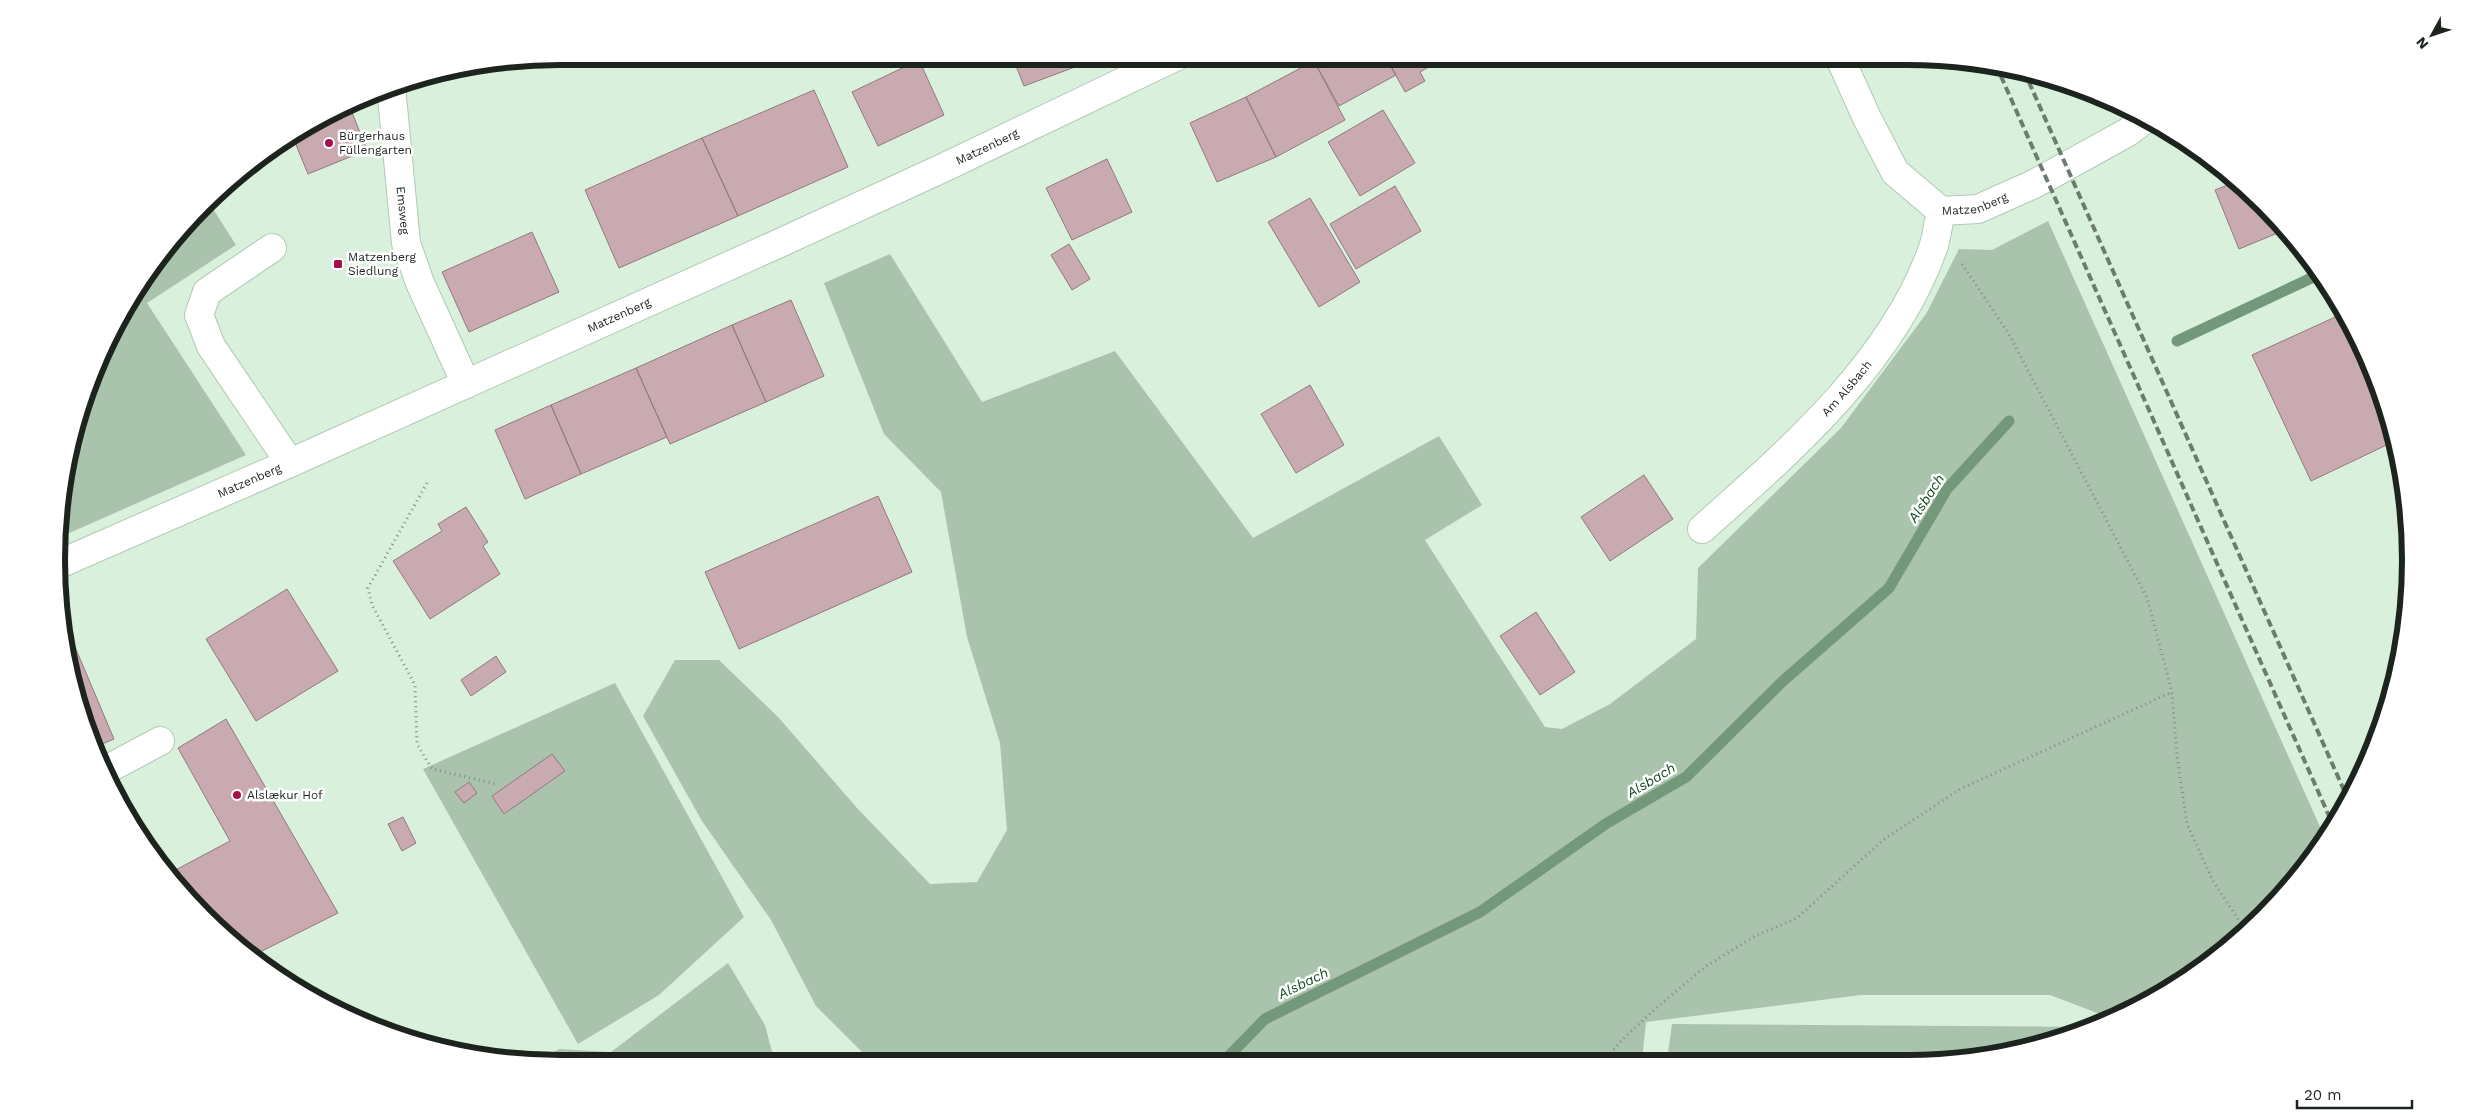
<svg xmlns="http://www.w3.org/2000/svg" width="2467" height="1120" font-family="'Work Sans',sans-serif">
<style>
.green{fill:#a9c3ad}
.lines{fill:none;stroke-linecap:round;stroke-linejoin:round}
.stream{stroke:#74997a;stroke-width:11}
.building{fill:#c9aab0;stroke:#94787d}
.minor-casing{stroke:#b2c9b5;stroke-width:30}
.path{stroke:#7f8f81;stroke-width:3;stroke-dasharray:1 4;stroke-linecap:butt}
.minor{stroke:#fff;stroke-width:28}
.rail{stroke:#6d7c6f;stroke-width:4;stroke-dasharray:8 4;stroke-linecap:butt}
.poi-dot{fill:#a40f4c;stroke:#fff;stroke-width:2}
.labels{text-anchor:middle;stroke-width:5;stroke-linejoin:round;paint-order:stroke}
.poi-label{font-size:12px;fill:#1c241d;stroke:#fff;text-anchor:start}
.street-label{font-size:12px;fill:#1c241d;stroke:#fff}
.water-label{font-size:14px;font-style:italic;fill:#104b22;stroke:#fff}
.rim{fill:none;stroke:#1c241d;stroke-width:6}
</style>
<rect width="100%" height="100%" fill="#d9f1dc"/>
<path class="green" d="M208,201L236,245L147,303L246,455L58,538C61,513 61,487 66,462C83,366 140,270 208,201Z
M2048,221L2326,840L2239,939L2159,996L2113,1019L2050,995H1861L1646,1022L1642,1060L873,1063L816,1006L771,920L702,821L643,716L675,660H719L779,718L857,808L930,884L977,882L1007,830L1000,743L967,637L941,492L884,434L824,283L890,254L982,402L1115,351L1253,538L1439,436L1482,505L1425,540L1545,727L1562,729L1610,704L1696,639L1698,568L1841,428L1926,314L1959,249L1992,250Z
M615,683L744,917L659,995L578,1044L423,769Z
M728,963L765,1025L775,1063L560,1064L538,1062L559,1049L611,1052Z
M1672,1024L2094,1027L1973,1059L1667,1060Z"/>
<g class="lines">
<path class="stream" d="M2177,341L2320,274
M1223,1062L1265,1019L1480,912L1607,823L1686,777L1783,681L1889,588L1947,489L2009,421"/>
</g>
<path class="building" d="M1012,56H1080L1083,64L1024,86Z
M1080,56H1098L1083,64Z
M1324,56H1385L1396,75L1339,106L1314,61Z
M1385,56H1448L1420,72L1425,81L1405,92Z
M919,60L944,115L878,146L852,92Z
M1314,61L1345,120L1276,157L1246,97Z
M814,90L848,167L738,216L702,138Z
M1246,97L1276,157L1217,182L1190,123Z
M349,105L367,150L308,174L292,135L308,124Z
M1383,110L1415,163L1360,196L1328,142Z
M702,138L738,216L619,268L585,190Z
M1107,159L1132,212L1072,240L1046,188Z
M2238,181L2285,230L2239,249L2215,190Z
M1395,186L1421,231L1356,269L1330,224Z
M1310,198L1360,282L1319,307L1268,222Z
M532,232L559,292L469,332L442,272Z
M1069,244L1090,279L1072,290L1051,255Z
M791,300L824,376L766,402L732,325Z
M2344,313L2359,337L2394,430L2395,441L2311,481L2252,355Z
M732,325L766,402L670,444L636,368Z
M636,368L667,437L581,474L551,405Z
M1310,385L1344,445L1296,473L1261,414Z
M551,405L581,474L525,499L495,430Z
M1644,475L1673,519L1610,561L1581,517Z
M878,496L912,572L739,649L705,572Z
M466,507L488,542L483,546L500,574L430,619L393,561L442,531L438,524Z
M287,589L338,671L256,721L206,639Z
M1536,612L1575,672L1540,695L1500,636Z
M67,628L114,739L93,748L66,658L63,629Z
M496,656L506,672L471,696L461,680Z
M226,719L338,913L252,956L228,939L181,892L168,874L230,841L178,748Z
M552,754L565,771L504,814L492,796Z
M469,782L477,793L464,803L455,792Z
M403,817L416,843L402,851L388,824Z"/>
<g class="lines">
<g class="minor-casing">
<g id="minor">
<path id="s1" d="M1839,56L1867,118L1895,172L1941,211L1978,209L2034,184L2128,132L2147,118"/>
<path id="s2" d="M391,86L406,243L420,283L466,384"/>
<path d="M272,248L207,292L199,315L211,346L290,463"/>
<path id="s3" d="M1702,529C1790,451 1893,362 1933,248C1937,237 1938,223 1941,211"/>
<path id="s4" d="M57,565L290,463L782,242L945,167L1177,56"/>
<path d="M104,771L160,741"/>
</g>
</g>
<path class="path" d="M1962,264L2009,334L2147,598L2172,692L2177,756L2187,824L2213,881L2246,931
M427,483L368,588L372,605L415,685L417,744L432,769L496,784
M1604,1061L1620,1042L1655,1009L1705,967L1755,936L1797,918L1883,840L1960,789L2172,692"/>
<use href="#minor" class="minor"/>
<path class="rail" d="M1996,65L2333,825
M2024,71L2347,797"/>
</g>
<g class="poi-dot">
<circle cx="329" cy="143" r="5"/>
<rect x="333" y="259" width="10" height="10" rx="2.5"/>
<circle cx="237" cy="795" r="5"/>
</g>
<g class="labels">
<g class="poi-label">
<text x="339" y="140">Bürgerhaus<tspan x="339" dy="14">Füllengarten</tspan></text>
<text x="348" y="261">Matzenberg<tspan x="348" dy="14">Siedlung</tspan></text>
<text x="247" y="799">Alslækur Hof</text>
</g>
<g class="street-label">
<text dy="4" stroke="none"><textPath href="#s4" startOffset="1020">Matzenberg</textPath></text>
<text dy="4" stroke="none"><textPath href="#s1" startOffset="224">Matzenberg</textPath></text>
<text dy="4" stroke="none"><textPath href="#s2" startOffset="125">Emsweg</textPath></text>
<text dy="4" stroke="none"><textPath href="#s4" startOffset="615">Matzenberg</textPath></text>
<text dy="4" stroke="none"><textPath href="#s3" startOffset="202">Am Alsbach</textPath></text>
<text dy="4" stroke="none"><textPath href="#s4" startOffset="210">Matzenberg</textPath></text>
</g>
<g class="water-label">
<text transform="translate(1926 498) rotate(-57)" y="5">Alsbach</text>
<text transform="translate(1651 780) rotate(-31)" y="5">Alsbach</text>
<text transform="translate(1303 983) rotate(-26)" y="5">Alsbach</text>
</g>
</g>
<path d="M0 0H2467V1120H0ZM560 65H1907A495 495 0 0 1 2402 560V560A495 495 0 0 1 1907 1055H560A495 495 0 0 1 65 560V560A495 495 0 0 1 560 65Z" fill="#fff" fill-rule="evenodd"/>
<path class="rim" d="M560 65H1907A495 495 0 0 1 2402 560V560A495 495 0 0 1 1907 1055H560A495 495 0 0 1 65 560V560A495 495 0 0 1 560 65Z"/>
<g transform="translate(2432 35) rotate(230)" stroke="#ffffff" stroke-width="4" paint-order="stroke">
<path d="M0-4L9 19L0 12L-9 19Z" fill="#1c241d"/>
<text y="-8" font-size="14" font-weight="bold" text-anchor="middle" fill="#1c241d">N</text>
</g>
<path d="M2297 1100v8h115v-8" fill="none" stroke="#1c241d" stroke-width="2.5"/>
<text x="2304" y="1100" font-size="15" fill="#1c241d" stroke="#ffffff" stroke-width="4" paint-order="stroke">20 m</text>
</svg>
